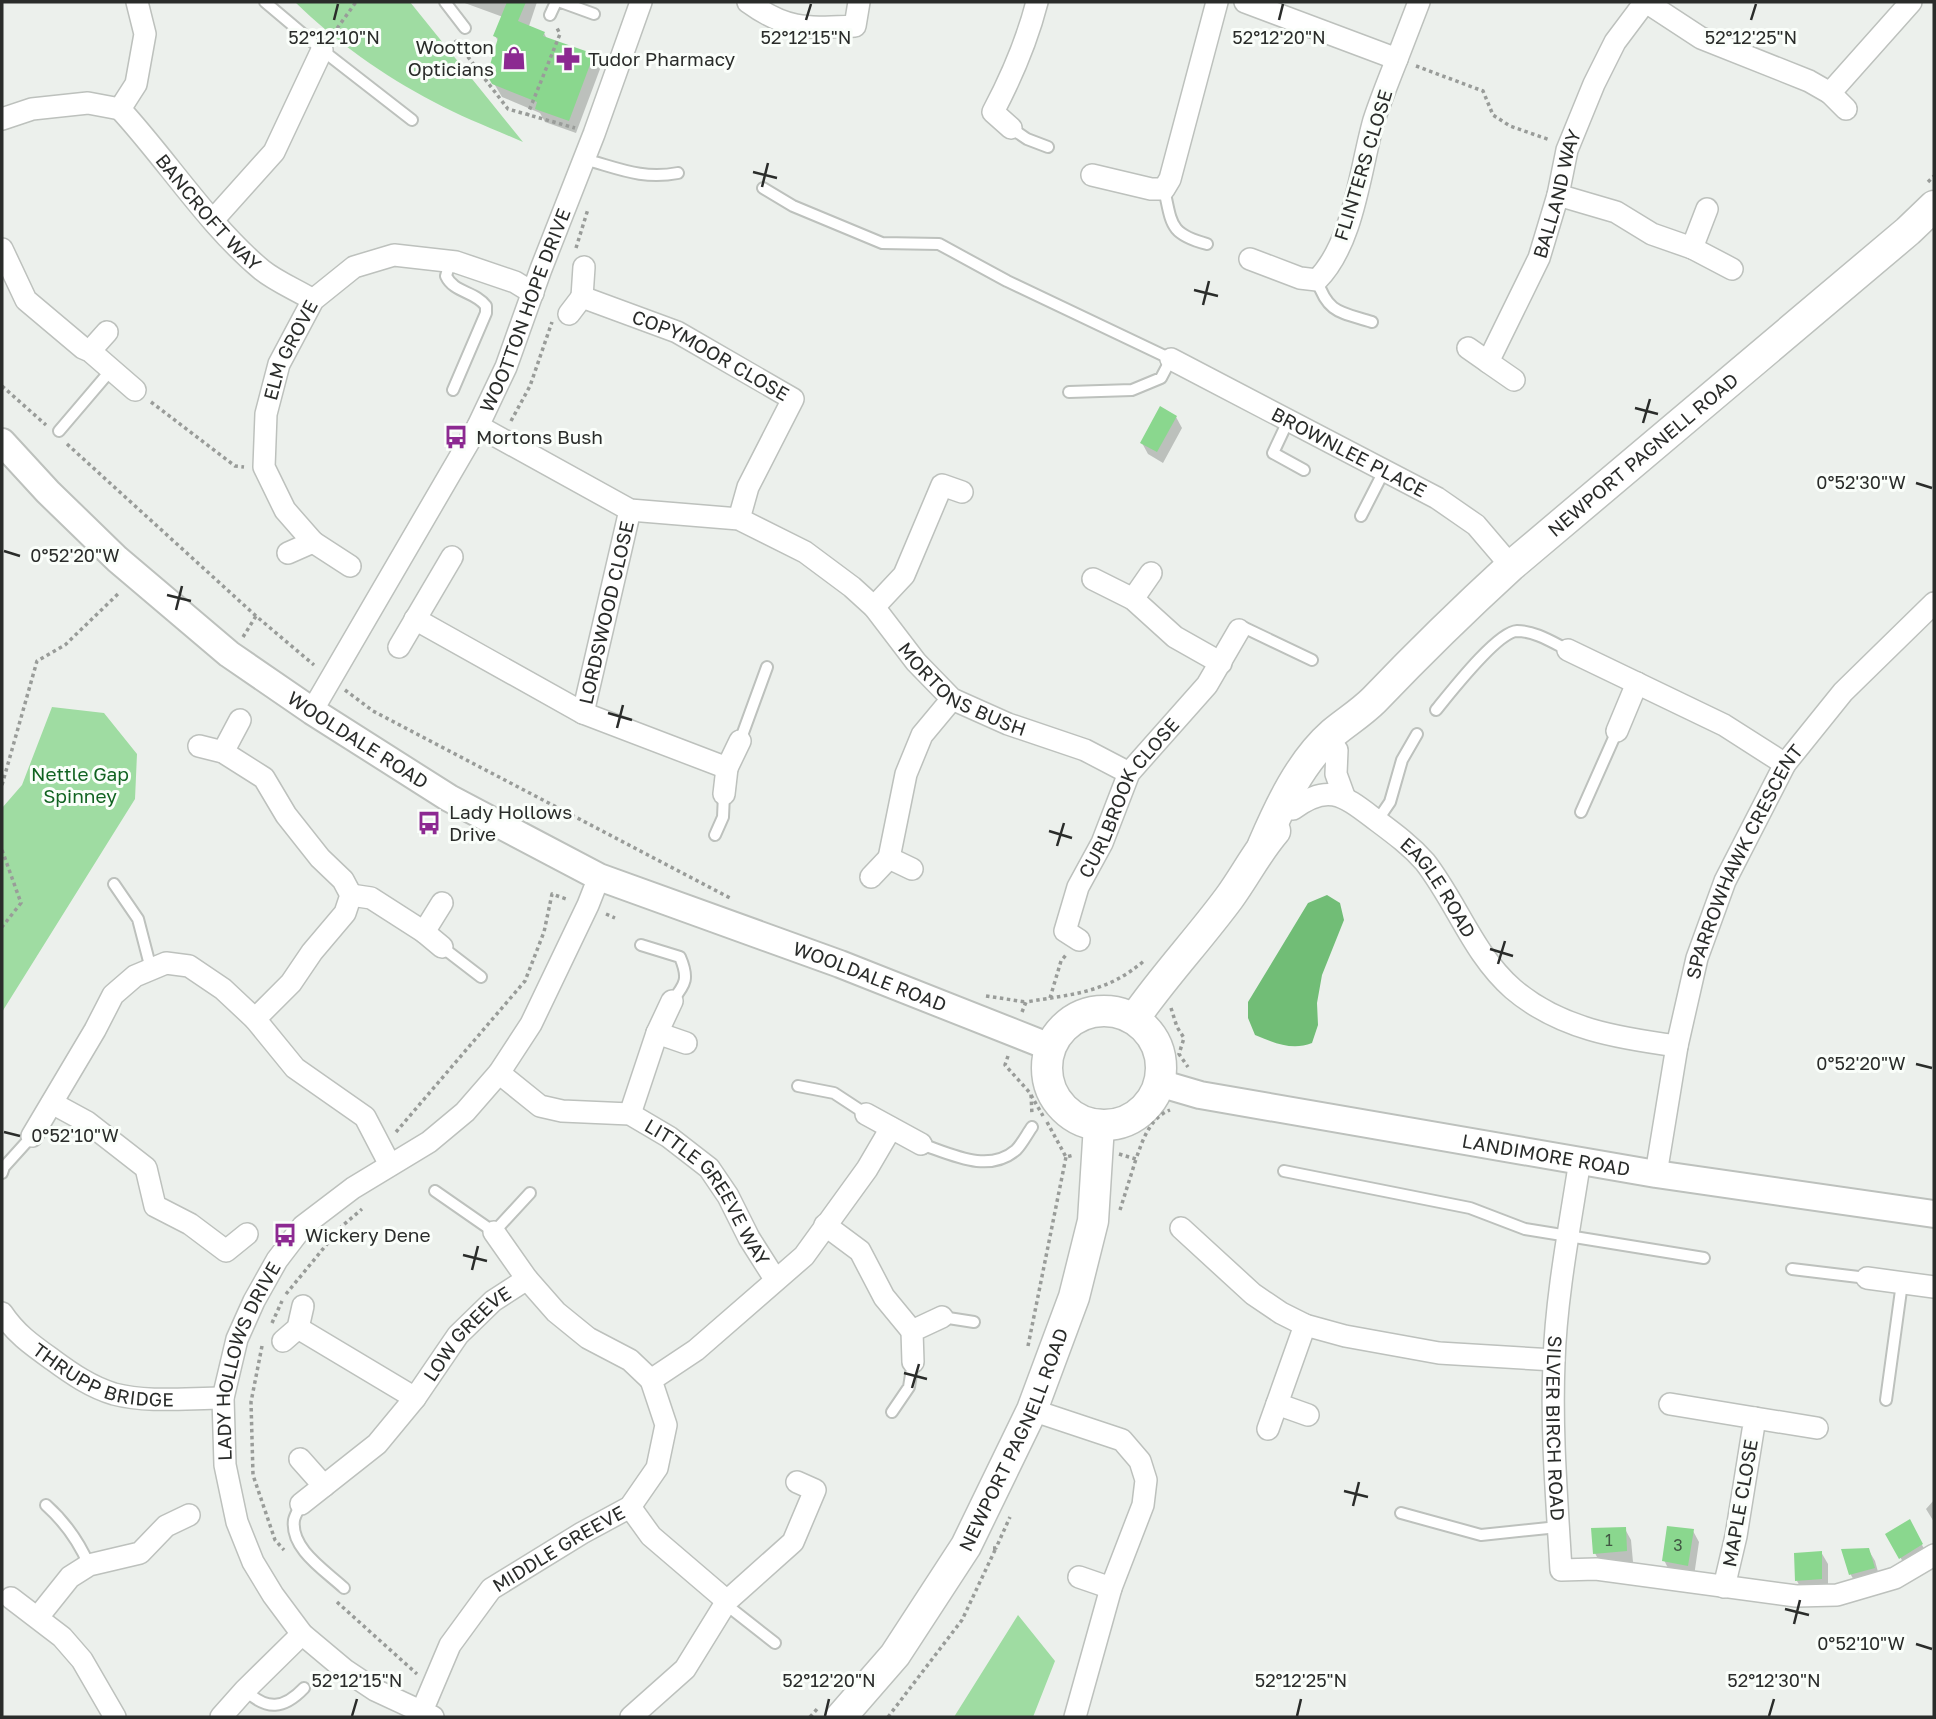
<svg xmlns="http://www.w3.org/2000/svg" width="1936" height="1719" font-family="'Golos Text',sans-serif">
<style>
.green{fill:#9fdca2}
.water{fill:#71bd76}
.shadow{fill:#0003}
.building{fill:#8ad78e}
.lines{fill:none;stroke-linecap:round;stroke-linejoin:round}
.service-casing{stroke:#bdc1bd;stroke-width:14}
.minor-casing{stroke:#bdc1bd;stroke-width:24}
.tertiary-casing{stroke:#bdc1bd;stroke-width:30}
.secondary-casing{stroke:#bdc1bd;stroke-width:33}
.path{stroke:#999c99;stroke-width:3.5;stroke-dasharray:3.5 3.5;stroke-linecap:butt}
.service{stroke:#fff;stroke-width:10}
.minor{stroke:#fff;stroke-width:21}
.tertiary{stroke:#fff;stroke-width:26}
.secondary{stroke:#fff;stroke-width:30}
.ticks{fill:none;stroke:#2a2c2a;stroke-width:2.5}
.labels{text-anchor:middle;stroke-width:6;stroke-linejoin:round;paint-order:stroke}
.number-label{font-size:16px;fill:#425743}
.poi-label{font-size:19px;fill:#2a2c2a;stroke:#fafefa;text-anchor:start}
.street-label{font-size:19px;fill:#2a2c2a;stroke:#fafefa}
.park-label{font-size:19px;fill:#116321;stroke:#fafefa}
.ticks-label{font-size:18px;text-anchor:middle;fill:#2a2c2a;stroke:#fafefa;stroke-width:6;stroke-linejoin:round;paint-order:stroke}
</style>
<rect width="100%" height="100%" fill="#ecf0ec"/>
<path class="green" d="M295,2H410L523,142C493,129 462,117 434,102C384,76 335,41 295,2Z
M52,707L104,713L137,754L135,799L2,1012V808L22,785Z
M1018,1615L1055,1661L1033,1717H954Z"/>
<path class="water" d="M1327,895L1340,903L1344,920L1322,975L1317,1003L1318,1025L1312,1043C1292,1051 1275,1043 1255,1035L1248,1018V1002L1308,903Z"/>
<path class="shadow" d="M462,2H537L529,26L544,33L547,39L592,56L600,69L576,133L545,122L540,113L502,97L489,75L499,42L495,36L503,17Z
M1176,417L1182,428L1163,463L1148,454L1142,443Z
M1934,1500V1522L1926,1509Z
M1909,1521L1928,1556L1907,1569L1887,1534Z
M1625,1529L1631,1540L1633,1562L1601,1565L1595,1553Z
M1693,1531L1699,1542L1694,1576L1670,1572L1664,1560Z
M1868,1549L1875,1561L1880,1579L1857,1586L1851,1575L1844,1551Z
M1821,1552L1828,1564V1590L1803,1592L1797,1581Z"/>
<path class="building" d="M507,2H526L518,21L545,32L543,36L594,54L569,121L535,109L537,102L492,84L487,75L498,38L493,36Z
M1160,406L1177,416L1157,452L1140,443Z
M1910,1519L1923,1544L1899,1559L1885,1534Z
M1667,1526L1694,1529L1688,1566L1662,1561Z
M1626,1527L1627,1551L1593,1554L1591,1528Z
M1869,1548L1875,1568L1849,1575L1841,1549Z
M1822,1551V1579L1795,1581L1794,1553Z"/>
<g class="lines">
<g class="service-casing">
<path id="service" d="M265,2L322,50L412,120
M445,2L465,28
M561,2L594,14
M550,15L556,2
M1011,128L1027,139L1048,147
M584,159C618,168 642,180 678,173
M763,188L793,206L882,243L939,244L1007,281L1171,359L1161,378L1132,390L1069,392
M1164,189C1172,224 1169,234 1207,244
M450,262L446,276C454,293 475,291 486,306V313L453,390
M1317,280C1328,314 1341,312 1372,322
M1288,421L1273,453L1304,470
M59,431L111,370
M1361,516L1384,471
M1239,630L1245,628L1312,660
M1436,710C1450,693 1497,632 1517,631C1535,631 1552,642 1568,650
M740,741L767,667
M1581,812L1617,731
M1377,821L1390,802L1402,760L1417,734
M715,835L723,817L724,794
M114,884L138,919L151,969
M641,945L680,957C689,978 686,984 672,1001
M442,947L481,977
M798,1086L834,1093L866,1114
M921,1144C951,1154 988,1174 1016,1150C1022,1144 1027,1134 1032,1127
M1284,1171L1470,1208L1525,1229L1704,1258
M2,1173L4,1167L32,1136
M435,1191L494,1232L530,1193
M1792,1269L1867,1278
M942,1317L974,1322
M1886,1400L1902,1283
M892,1412L909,1387L913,1362
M301,1504C299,1509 295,1515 294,1520C290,1549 326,1571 344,1588
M46,1505C65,1522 79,1542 89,1565
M1401,1513L1481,1535L1558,1527
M724,1603L775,1643
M245,1690C267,1711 284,1709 304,1688"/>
</g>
<g class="minor-casing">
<g id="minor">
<path d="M748,2C788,31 808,28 855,26L859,2"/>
<path d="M1245,2L1397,59C1389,79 1381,99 1374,120C1360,169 1354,243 1317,280L1300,278L1250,259"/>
<path d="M1646,2L1701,38L1809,81L1830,93L1911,2"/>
<path d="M1397,59L1419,2"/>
<path d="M1830,93L1846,109"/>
<path id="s1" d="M120,109C167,160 209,226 262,270C277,282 297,290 313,300"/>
<path d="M2,119L32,109L88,103L120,109L136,84L145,34L137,2"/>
<path d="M1011,128L993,112C1012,76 1027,41 1037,2"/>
<path d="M1092,175L1151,189H1164L1170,179L1217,2"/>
<path d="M1558,195L1616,212L1652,234L1692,248L1707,209"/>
<path d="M213,220L274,152L322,50"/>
<path d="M1692,248L1732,269"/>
<path d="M2,249L26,300L83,348L90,351L135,390"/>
<path d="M582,297L584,267"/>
<path id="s2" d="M569,314L582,297L677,332L793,399L748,487L739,519"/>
<path d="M1468,348L1488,362"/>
<path d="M90,351L107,332"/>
<path id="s3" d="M1171,359L1437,498L1476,525L1511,566"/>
<path id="s4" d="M1514,380L1488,362L1539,258L1558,195L1567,150L1594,84L1615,42L1645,2"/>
<path id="s5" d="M478,426L630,510L739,519L805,552L852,587L874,607L916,662L952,699L1008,724L1085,750L1129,773"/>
<path id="s6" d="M313,542L285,510L264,467L266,414L279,364L313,300L354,267L394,255L456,262L515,282L533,293"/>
<path d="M288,553L313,542L350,566"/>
<path d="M1093,579L1133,599L1175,637L1221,663"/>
<path d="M1133,599L1151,573"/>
<path d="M874,607L904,575L942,485L962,492"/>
<path d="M415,619L583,713L727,768L740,741"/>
<path d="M399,647L452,557"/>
<path d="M1568,650L1724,725L1785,764"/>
<path id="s7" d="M312,711L478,426L506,367L541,269L594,134L641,2"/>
<path id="s8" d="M583,713L630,510"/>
<path d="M1617,731L1637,683"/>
<path d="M199,746L223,752L264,778L286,815L320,858L343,880L351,895L345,913L312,952L291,983L255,1019"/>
<path d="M1337,750L1336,774L1344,796"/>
<path d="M223,752L240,720"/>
<path d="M724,794L727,768"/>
<path id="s9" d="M1293,809C1327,784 1342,794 1372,817C1392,832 1409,844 1425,862C1457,903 1473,954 1513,989C1560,1029 1618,1038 1677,1046"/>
<path d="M912,869L889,858L906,774L922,735L952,699"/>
<path d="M871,877L889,858"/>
<path d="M351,895L371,898L424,932L442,947"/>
<path d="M424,932L442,903"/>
<path id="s10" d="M1079,940L1065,931L1078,887L1102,843L1129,773L1207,685L1239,630"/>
<path d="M657,1033L686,1043"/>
<path id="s11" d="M499,1073L540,1106L562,1111L630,1114L669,1137L709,1168L728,1196L749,1238L775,1279"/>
<path d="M52,1103L87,1122L146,1168L155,1206L190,1224L226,1251L247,1234"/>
<path d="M630,1114L657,1033L672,1001"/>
<path d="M866,1114L921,1144"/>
<path d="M32,1136L95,1030L113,995L135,976L166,963L189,966L223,989L255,1019L295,1068L365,1117L390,1165"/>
<path id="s12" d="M1580,1160C1570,1225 1556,1297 1554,1362C1551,1431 1557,1501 1561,1570L1596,1569L1796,1596L1837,1595L1895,1578L1934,1555"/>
<path id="s13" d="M1656,1174L1677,1046L1697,958L1725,881L1785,764L1843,692L1934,603"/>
<path d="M825,1225L860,1251L884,1297L912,1331"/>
<path d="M1181,1228L1253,1294L1281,1313L1305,1325L1345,1336L1439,1353L1554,1360"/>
<path d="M494,1232L527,1279L556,1312L588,1338L630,1360L651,1380"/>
<path d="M1867,1278L1934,1287"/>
<path id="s14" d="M2,1313C16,1334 32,1345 53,1360C72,1374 91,1387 114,1394C148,1403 188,1398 223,1398"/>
<path d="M298,1328L415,1398"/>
<path d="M283,1341L298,1328L303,1306"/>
<path d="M913,1362L912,1331L942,1317"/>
<path d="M1277,1404L1308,1415"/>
<path d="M1670,1404L1755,1418L1736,1536L1724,1587"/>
<path d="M1032,1410L1122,1440L1140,1461L1146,1480L1143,1505L1111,1588L1075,1717"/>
<path d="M1755,1418L1817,1428"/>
<path d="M1268,1429L1305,1325"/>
<path d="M300,1459L324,1486"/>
<path id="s15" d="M301,1504L377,1444L415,1398L458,1335L493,1301L527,1279"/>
<path d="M630,1507L651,1536L727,1601"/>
<path d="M1079,1577L1111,1588"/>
<path d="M11,1598L62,1637L82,1660L115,1717"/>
<path d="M38,1617L70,1577L89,1565L140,1553L166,1526L189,1515"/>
<path id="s16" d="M422,1711L450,1645L491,1589L582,1533L630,1507L657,1468L666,1425L651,1380L696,1350L804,1256L867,1169L891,1128"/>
<path d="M221,1717L245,1690L302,1634"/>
<path id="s17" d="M433,1717L375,1690L345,1670L302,1634L273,1595L253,1562L237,1522L225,1465L223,1398L237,1339L254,1301L277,1260L303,1226L353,1188L429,1142L465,1112L499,1073L531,1024L588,905L599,877"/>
<path d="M631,1717L685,1669L727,1601L793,1542L815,1490L797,1482"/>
</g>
</g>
<g class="tertiary-casing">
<g id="tertiary">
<path id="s18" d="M2,442L48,492L117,559L229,654L312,711L449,798L599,877L840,964L1050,1047"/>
<path id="s19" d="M1159,1083L1200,1095L1656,1174L1934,1214"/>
</g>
</g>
<g class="secondary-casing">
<g id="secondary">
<path id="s20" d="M1263,845C1280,806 1300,762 1333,733C1346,722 1361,713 1374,700C1418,654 1464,609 1511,566L1908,231L1934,206"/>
<circle cx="1104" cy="1068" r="57"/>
<path d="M1134,1019C1163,977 1198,940 1229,898C1245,876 1257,852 1275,831"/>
<path id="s21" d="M841,1717L895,1655L966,1546L1032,1410L1074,1297L1093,1221L1099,1125"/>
</g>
</g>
<path class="path" d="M333,34L356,2
M455,40L508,109L575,128
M1416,66L1483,91L1493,115L1510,126L1550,140
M527,116L560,34L556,26
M1928,182L1934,176
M576,248L588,209
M2,386L46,425
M151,402L235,466L244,467
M511,421L530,386L552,322
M67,444L256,616L314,665
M243,637L256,616
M345,690L373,711L732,899
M2,785L37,661L65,645L120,592
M2,850L21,903L2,927
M606,914L615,918
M986,996L1026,1002
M1050,998L1061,961L1066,955
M1171,1008L1177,1027L1184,1038L1179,1054L1188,1067
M1022,1012L1026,1002C1073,994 1107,993 1145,960
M1008,1056L1005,1065L1031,1094L1032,1115
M1031,1095L1043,1116
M1047,1122L1066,1157L1074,1155
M396,1132L525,981L544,932L552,894L569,900
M1119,1154L1136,1159C1143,1139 1150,1118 1170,1110
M1120,1210L1136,1159
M286,1294L341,1227L362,1209
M272,1323L282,1301
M262,1346L251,1402L253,1475L275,1540L284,1550
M1028,1346L1066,1157
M993,1548H996L1010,1517
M337,1602L417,1674
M810,1717L818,1708
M888,1717L962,1620L996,1548"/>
<use href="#service" class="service"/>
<use href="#minor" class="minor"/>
<use href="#tertiary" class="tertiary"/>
<use href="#secondary" class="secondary"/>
</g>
<path class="ticks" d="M334,20L338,4M806,20L811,4M1279,20L1283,4M1751,20L1756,4M753,172L777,178M762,187L768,163M1194,290L1218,296M1203,305L1209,281M1635,408L1658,414M1643,423L1650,399M1916,483L1932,488M4,551L20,556M167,595L191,601M176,610L182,586M608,713L632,720M617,728L623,705M1049,831L1072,838M1057,846L1064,823M1490,949L1513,956M1498,964L1505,941M1916,1064L1932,1068M4,1132L20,1136M463,1255L487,1261M472,1270L478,1246M904,1373L927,1379M912,1388L919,1364M1344,1491L1368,1497M1353,1506L1359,1482M1785,1609L1809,1615M1794,1624L1800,1600M1916,1644L1932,1649M352,1716L357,1699M825,1716L829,1699M1297,1716L1301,1699M1769,1716L1774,1699"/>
<defs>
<g id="shop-bare" transform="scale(1.89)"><path d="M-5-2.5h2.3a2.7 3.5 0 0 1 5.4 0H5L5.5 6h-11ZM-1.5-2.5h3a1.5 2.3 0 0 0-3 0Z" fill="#8c2991" stroke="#fafefa" stroke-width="2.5" paint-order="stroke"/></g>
<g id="pharmacy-bare" transform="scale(1.89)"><path d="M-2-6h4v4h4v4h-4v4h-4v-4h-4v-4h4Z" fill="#8c2991" stroke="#fafefa" stroke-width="2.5" paint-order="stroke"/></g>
<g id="bus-bare" transform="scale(1.89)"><path d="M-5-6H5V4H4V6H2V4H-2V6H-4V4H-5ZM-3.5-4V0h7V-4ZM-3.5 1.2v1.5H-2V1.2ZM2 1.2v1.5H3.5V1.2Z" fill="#8c2991" stroke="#fafefa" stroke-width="2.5" paint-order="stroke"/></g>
</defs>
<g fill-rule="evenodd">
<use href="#shop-bare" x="514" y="58"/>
<use href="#pharmacy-bare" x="568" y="59"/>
<use href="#bus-bare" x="456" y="437"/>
<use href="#bus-bare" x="429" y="823"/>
<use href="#bus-bare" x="285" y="1235"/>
</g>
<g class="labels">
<g class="number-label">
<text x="1609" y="1546">1</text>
<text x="1678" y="1551">3</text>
</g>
<g class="poi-label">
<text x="494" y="54" text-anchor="end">Wootton<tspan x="494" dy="22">Opticians</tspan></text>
<text x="588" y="66">Tudor Pharmacy</text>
<text x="476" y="444">Mortons Bush</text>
<text x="449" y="819">Lady Hollows<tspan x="449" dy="22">Drive</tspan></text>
<text x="305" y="1242">Wickery Dene</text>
</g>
<g class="street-label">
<text transform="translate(1363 165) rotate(-73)" y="7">FLINTERS CLOSE</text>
<text dy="7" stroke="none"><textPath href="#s4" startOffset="214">BALLAND WAY</textPath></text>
<text dy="7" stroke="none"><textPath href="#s1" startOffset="136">BANCROFT WAY</textPath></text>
<text dy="7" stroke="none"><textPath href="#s7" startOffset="455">WOOTTON HOPE DRIVE</textPath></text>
<text dy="7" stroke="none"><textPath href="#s6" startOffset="212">ELM GROVE</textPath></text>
<text dy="7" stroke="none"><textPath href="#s2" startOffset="163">COPYMOOR CLOSE</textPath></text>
<text dy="7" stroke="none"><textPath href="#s3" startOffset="201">BROWNLEE PLACE</textPath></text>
<text dy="7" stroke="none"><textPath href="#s20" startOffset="550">NEWPORT PAGNELL ROAD</textPath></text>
<text dy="7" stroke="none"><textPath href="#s8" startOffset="103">LORDSWOOD CLOSE</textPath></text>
<text dy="7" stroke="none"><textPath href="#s5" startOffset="569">MORTONS BUSH</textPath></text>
<text dy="7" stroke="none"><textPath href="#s18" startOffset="466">WOOLDALE ROAD</textPath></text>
<text dy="7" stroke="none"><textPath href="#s10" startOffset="166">CURLBROOK CLOSE</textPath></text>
<text dy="7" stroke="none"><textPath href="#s13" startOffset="327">SPARROWHAWK CRESCENT</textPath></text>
<text dy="7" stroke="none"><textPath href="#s9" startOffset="187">EAGLE ROAD</textPath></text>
<text dy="7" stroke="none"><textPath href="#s18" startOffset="1032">WOOLDALE ROAD</textPath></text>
<text dy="7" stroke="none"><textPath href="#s19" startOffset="394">LANDIMORE ROAD</textPath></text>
<text dy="7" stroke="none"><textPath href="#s11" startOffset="256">LITTLE GREEVE WAY</textPath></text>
<text dy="7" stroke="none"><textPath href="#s15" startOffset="240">LOW GREEVE</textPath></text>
<text dy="7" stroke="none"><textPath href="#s17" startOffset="453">LADY HOLLOWS DRIVE</textPath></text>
<text dy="7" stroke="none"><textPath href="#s14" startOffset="124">THRUPP BRIDGE</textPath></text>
<text dy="7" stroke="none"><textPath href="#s12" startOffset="270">SILVER BIRCH ROAD</textPath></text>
<text dy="7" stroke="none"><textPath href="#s21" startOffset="329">NEWPORT PAGNELL ROAD</textPath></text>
<text transform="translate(1740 1503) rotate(-80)" y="7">MAPLE CLOSE</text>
<text dy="7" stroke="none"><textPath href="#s16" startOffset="220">MIDDLE GREEVE</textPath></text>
</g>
<g class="park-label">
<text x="80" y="781">Nettle Gap<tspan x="80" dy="22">Spinney</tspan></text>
</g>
</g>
<g class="ticks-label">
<text x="334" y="44">52°12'10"N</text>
<text x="806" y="44">52°12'15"N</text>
<text x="1279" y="44">52°12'20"N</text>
<text x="1751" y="44">52°12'25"N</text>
<text x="1861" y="489">0°52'30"W</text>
<text x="75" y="562">0°52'20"W</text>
<text x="1861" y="1070">0°52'20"W</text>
<text x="75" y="1142">0°52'10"W</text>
<text x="1861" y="1650">0°52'10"W</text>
<text x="357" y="1687">52°12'15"N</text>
<text x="829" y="1687">52°12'20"N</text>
<text x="1301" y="1687">52°12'25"N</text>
<text x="1774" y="1687">52°12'30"N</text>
</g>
<rect width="1936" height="1719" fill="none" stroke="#2a2c2a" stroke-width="7"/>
</svg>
